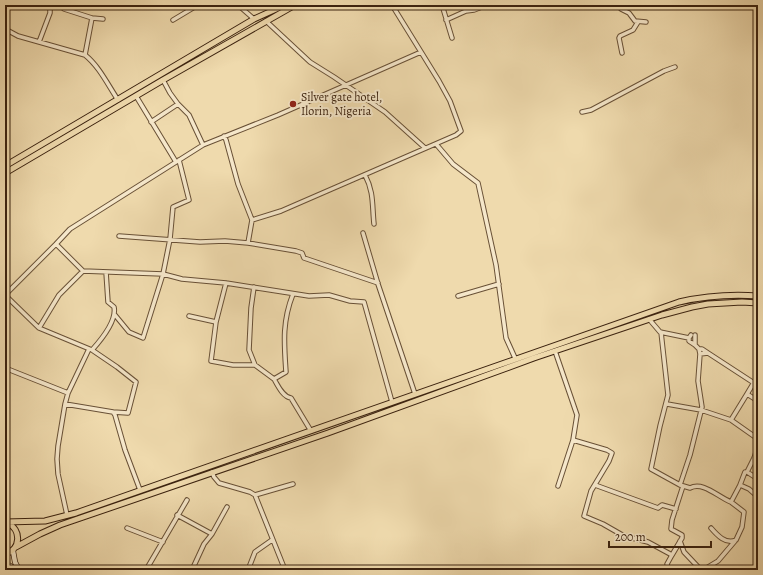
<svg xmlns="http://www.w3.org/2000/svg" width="763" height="575" font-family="Alegreya,serif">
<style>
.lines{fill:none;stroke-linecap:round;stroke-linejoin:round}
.street-casing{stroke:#685036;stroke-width:5.5}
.secondary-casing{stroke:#3b220f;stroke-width:6}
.primary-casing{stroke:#3b220f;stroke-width:7}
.street{stroke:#f5e7ca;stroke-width:3.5}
.secondary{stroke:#f5e7ca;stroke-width:4.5}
.primary{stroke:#efdaad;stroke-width:5}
.poi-dot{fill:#8f2418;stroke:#f5e7ca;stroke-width:1.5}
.labels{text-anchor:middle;stroke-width:4;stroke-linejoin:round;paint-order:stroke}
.poi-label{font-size:12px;fill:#3b220f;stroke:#f5e7ca;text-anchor:start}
</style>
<rect width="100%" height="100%" fill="#efdaad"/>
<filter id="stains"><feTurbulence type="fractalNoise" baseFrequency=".005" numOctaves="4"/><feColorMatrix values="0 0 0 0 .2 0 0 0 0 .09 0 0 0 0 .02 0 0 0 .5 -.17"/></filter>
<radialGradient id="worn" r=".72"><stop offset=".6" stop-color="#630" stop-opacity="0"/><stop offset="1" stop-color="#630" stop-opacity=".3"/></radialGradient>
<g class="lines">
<g class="street-casing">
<path id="street" d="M238,5L254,19
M442,5L452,38
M64,9L92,18L103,19
M621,9L629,13L635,21L646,22
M173,20L198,5
M446,20L466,11L474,10L487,5
M266,21L310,62L334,77L385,112L425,148
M5,29L18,36L85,55C99,66 108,85 118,100
M39,42L50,13V7L47,5
M622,53L619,38L620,36L633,30L638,22
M85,55L92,18
M163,80L170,93L178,104
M136,96L176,162
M582,112L591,110L664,71L675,67
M151,122L178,104L189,115L203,145
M224,136L226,140L238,184L252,220L248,243
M436,144L453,164L478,183L496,265L506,338L515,358
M365,175C374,192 372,205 374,224
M252,220L281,211L456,135L461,131L450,101L439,81L392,5
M363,233L378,284L415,394
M119,236L200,242L225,241L248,243L296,251L302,253L304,258L307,259L378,283
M56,244L83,271L163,274L182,279L226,283L309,296L329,295L350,301L364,302L392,402
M226,283L216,322L211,361L233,365H255L249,350L251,308L254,287
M5,295L56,244L70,229L203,145L278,115L421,52
M5,295L39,328L92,350L117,367L136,382L128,413L113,412
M458,296L499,284
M115,315L129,332L143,338L163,274L170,239L173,207L189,200L179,160
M189,316L216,322
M649,319L660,332L689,338
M39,328L59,295L83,271
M661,332L668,395L660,426L651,469L680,485
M691,335L689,338V341L695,345
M695,335V345L699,349
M92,350C101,340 117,321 114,307L108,302L106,272
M555,351L577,415L573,440L607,450L612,453L609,461L591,491L584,516L603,524L624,536L648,542L672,555L682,538V535L671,529L672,520L683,486
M708,353L754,383
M700,354L699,349H702L708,353L700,354L698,381L702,407L690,455L680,485L690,488C703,481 718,497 731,502
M255,365L274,379L286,372C284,343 282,322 293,294
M5,368L68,393
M274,379C278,386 283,397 291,398L311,431
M758,379L753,384L747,394L758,401
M65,404L113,412L115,415L125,450L140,490
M667,404L701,410L731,420L758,439
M731,420L747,394
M758,446L754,458L747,472L758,479
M212,472L214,477L219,483L250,492L255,495L293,484
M747,472H745L740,485L749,489L758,497
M595,485L658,508L662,505L676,509
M558,486L573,440
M255,495L285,570
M67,515L58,474L57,459L58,446L65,404L68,393L89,349
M177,515L212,534
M127,528L163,542
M711,528C717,535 726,545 736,540L742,527L744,512L731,502L740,485
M680,541L684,552L701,570
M146,570L187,500
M192,570L204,544L212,534L227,507
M248,570L255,552L272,540
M669,570L667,564L672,555
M703,570L718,561L735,541"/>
</g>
<g class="secondary-casing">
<path id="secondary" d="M13,551L15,562L19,570
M5,563L17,570"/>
</g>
<g class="primary-casing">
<path id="primary" d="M5,166L254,19L285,5
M5,173L163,80L295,5
M5,522L45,521L76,513L679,302C705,296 731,294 758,296
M16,547L40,534L60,525L328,433L534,358L662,315L692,307L708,304L742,302L758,303
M5,554C21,550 22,529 7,523"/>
</g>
<use href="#street" class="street"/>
<use href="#secondary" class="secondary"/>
<use href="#primary" class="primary"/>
</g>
<circle class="poi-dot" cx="293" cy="104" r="4"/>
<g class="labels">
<g class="poi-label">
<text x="301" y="101">Silver gate hotel,<tspan x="301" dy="14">Ilorin, Nigeria</tspan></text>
</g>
</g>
<rect width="763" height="575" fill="none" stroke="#efdaad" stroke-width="20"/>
<rect x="6" y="6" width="751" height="563" fill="none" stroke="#3b220f" stroke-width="2"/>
<rect x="10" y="10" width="743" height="555" fill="none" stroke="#3b220f"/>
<path d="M609 541v6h102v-6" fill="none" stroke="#3b220f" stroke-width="2"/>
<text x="615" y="541" font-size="12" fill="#3b220f" stroke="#f5e7ca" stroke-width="3" paint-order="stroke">200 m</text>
<rect width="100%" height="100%" filter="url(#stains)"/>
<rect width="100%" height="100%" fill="url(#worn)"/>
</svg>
